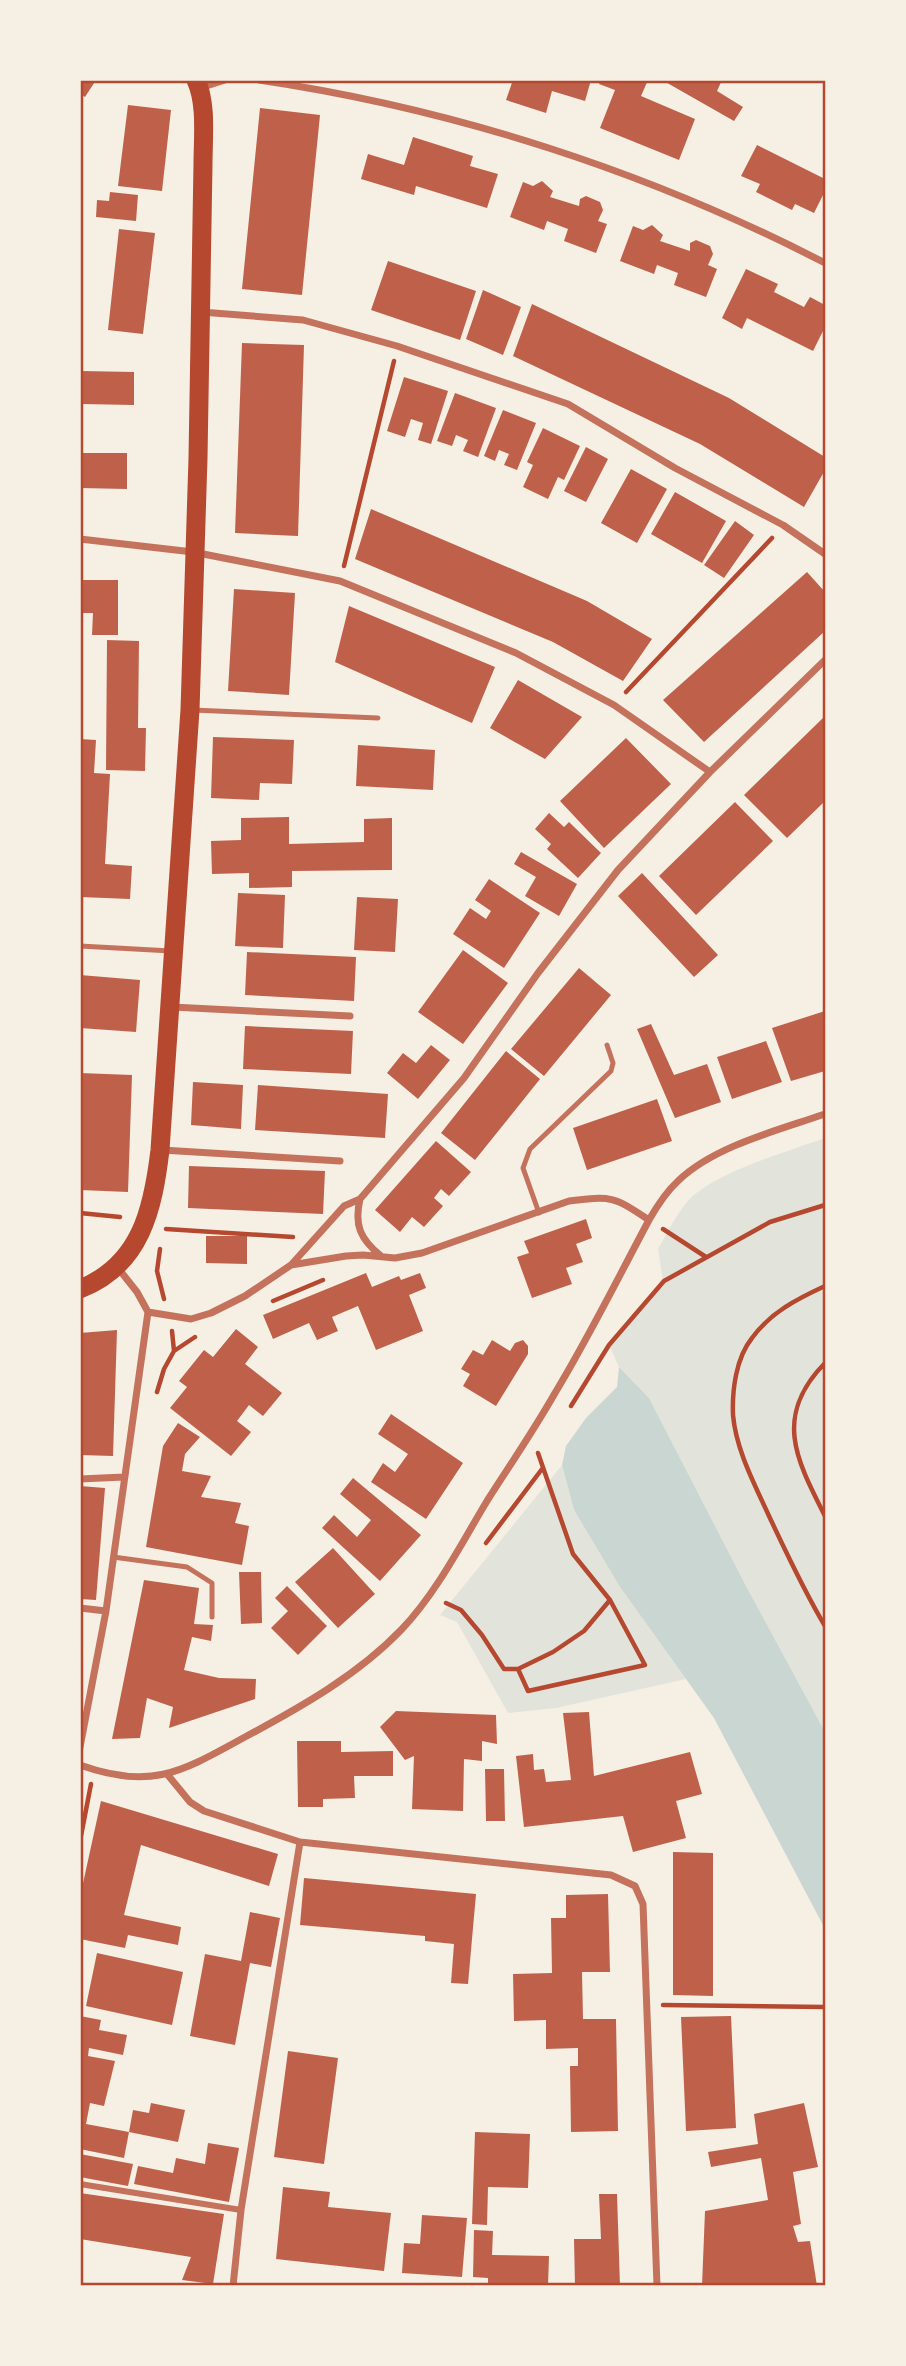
<svg xmlns="http://www.w3.org/2000/svg" width="906" height="2366" font-family="Merriweather,serif">
<style>
.green{fill:#e2e4dc}
.water{fill:#c9d6d2}
.building{fill:#bf614a}
.lines{fill:none;stroke-linecap:round;stroke-linejoin:round}
.path{stroke:#b5482f;stroke-width:4.5}
.service{stroke:#c5725c;stroke-width:5}
.pedestrian{stroke:#c5725c;stroke-width:6}
.minor{stroke:#c5725c;stroke-width:7}
.trunk{stroke:#b5482f;stroke-width:19}
.neatline{fill:none;stroke:#b5482f;stroke-width:2.5}
</style>
<rect width="100%" height="100%" fill="#f6efe4"/>
<path class="green" d="M825,1138V1732L746,1586L649,1398L619,1367L609,1345L663,1281L658,1249C667,1234 675,1216 687,1202C712,1173 789,1151 825,1138Z
M562,1465L574,1510L620,1587L686,1679L556,1708L508,1713L457,1622L440,1615Z"/>
<path class="water" d="M619,1367L649,1398L746,1586L825,1732V1929L714,1718L620,1587L574,1510L562,1465L566,1446L586,1418L617,1387Z"/>
<path class="building" d="M80,80H96L85,97L80,94Z
M513,80H591L585,101L552,91L546,113L506,100Z
M601,80H648L641,96L695,119L679,160L600,128L615,90L599,84Z
M662,80H722L717,91L743,107L734,121Z
M128,105L171,110L162,191L118,186Z
M260,108L320,115L302,295L242,289Z
M413,137L473,156L470,166L498,174L487,208L416,186L414,195L361,179L368,154L404,165Z
M757,145L825,179V191L814,213L795,204L792,210L756,192L760,184L741,176Z
M542,181L553,191L550,197L579,206L580,199L586,196L600,202L603,210L598,221L607,224L596,253L564,241L568,229L547,221L544,230L510,217L523,182L533,186Z
M110,192L138,195L136,221L96,217L97,200L109,201Z
M652,225L663,235L660,241L690,251V243L696,240L710,246L713,254L708,265L717,269L706,297L674,285L678,273L657,265L654,274L620,261L633,226L643,230Z
M119,229L155,233L143,334L108,330Z
M388,261L476,291L460,340L371,310Z
M746,269L778,284L774,292L804,307L810,297L825,305V327L813,351L747,318L742,329L722,318Z
M483,290L521,307L503,355L466,339Z
M532,304L729,398L825,457V470L804,507L700,444L513,356Z
M242,343L304,345L298,536L235,533Z
M81,371L134,372V405L81,404Z
M404,377L448,391L431,444L418,440L423,423L411,419L405,437L387,431Z
M455,393L496,408L478,457L463,451L468,440L456,435L452,446L437,441Z
M503,410L536,423L517,470L504,465L509,454L499,450L495,461L484,456Z
M543,428L580,446L564,480L558,477L548,499L523,487L533,465L527,462Z
M586,447L608,459L586,502L564,491Z
M80,453H127V489L80,488Z
M631,469L667,489L637,543L601,523Z
M675,492L726,521L702,563L651,534Z
M371,509L587,601L652,639L623,681L553,642L355,559Z
M735,521L754,535L724,578L704,565Z
M807,572L825,592V631L704,742L663,700Z
M80,580H118V635H92L93,613H80Z
M234,589L295,593L289,695L228,691Z
M349,606L495,667L472,723L335,662Z
M107,640L139,641L138,728H146L145,771L106,770Z
M518,680L582,717L545,759L490,728Z
M825,716V801L787,838L744,795Z
M213,737L294,740L292,784L260,783L259,800L211,798Z
M626,738L671,784L604,848L560,801Z
M80,739L96,740L94,773L110,774L105,864L132,866L130,899L80,897Z
M358,745L435,750L433,790L356,786Z
M735,802L773,841L696,915L659,876Z
M549,813L564,827L569,822L601,853L578,878L547,849L551,844L535,829Z
M289,817V844L364,842V819L392,818V870L292,871V887L249,888V873L212,874L211,841L241,840V818Z
M521,852L577,884L559,916L525,896L536,877L514,864Z
M642,873L718,955L694,977L618,896Z
M489,879L540,913L504,968L453,934L470,908L486,919L491,911L475,900Z
M238,893L285,895L283,948L235,946Z
M357,897L398,899L395,952L354,950Z
M463,950L508,983L463,1044L418,1012Z
M247,952L356,957L354,1001L245,995Z
M579,968L611,995L544,1076L511,1049Z
M80,975L140,980L136,1032L80,1028Z
M825,1011V1071L791,1081L772,1028Z
M651,1024L674,1075L707,1064L721,1102L675,1118L637,1029Z
M245,1026L353,1031L351,1074L243,1069Z
M766,1041L782,1082L732,1099L717,1057Z
M431,1045L450,1060L418,1099L387,1073L403,1053L416,1063Z
M506,1051L540,1079L475,1160L441,1133Z
M80,1073L132,1075L128,1192L80,1190Z
M193,1082L243,1085L241,1129L191,1125Z
M258,1085L388,1094L385,1138L255,1130Z
M657,1099L672,1141L587,1170L573,1128Z
M436,1141L471,1172L449,1196L441,1189L434,1198L443,1206L424,1227L412,1217L400,1232L375,1210Z
M189,1166L325,1171L323,1214L188,1208Z
M586,1219L592,1238L576,1244L583,1262L566,1268L572,1284L532,1298L517,1257L529,1253L524,1241Z
M206,1236H247V1264L206,1263Z
M366,1273L372,1287L399,1276L401,1280L420,1273L426,1288L409,1295L423,1331L376,1350L358,1306L332,1317L338,1331L317,1340L309,1323L273,1339L263,1315Z
M236,1329L258,1347L245,1364L282,1393L263,1416L249,1405L237,1421L251,1432L231,1456L170,1408L187,1387L179,1381L204,1350L213,1357Z
M117,1330L113,1456L80,1455V1333Z
M492,1340L510,1351L515,1343L523,1340L528,1346V1354L496,1406L463,1386L470,1374L461,1369L473,1350L483,1355Z
M391,1414L463,1463L426,1519L371,1482L383,1463L395,1472L408,1454L378,1434Z
M178,1423L200,1437L185,1454L182,1471L211,1476L201,1497L241,1503L235,1523L249,1526L242,1565L146,1547L163,1446Z
M353,1478L421,1535L380,1581L322,1528L334,1515L357,1537L371,1520L340,1494Z
M80,1486L105,1488L96,1600L80,1599Z
M333,1548L375,1594L338,1628L295,1582Z
M239,1572H261L262,1623L241,1624Z
M144,1580L199,1588L194,1624L213,1625L211,1641L192,1637L184,1670L219,1678L256,1679L255,1699L169,1728L173,1707L147,1698L140,1738L112,1739Z
M287,1586L327,1626L298,1655L271,1628L288,1611L275,1598Z
M396,1711L496,1715L497,1744L482,1741V1761L464,1759L463,1811L412,1809L414,1756L405,1760L380,1727Z
M589,1712L594,1776L690,1752L702,1794L676,1801L686,1838L633,1852L623,1816L524,1827L516,1756L533,1754L534,1770L544,1769L546,1782L571,1780L563,1713Z
M297,1741H341V1752L393,1751V1776H354L355,1798L323,1799V1807H298Z
M485,1769H504L505,1821H486Z
M101,1801L278,1854L269,1886L141,1845L124,1915L181,1927L178,1945L128,1935L125,1948L80,1939V1897Z
M673,1852L713,1853V1996L673,1995Z
M304,1878L476,1894L468,1984L451,1983L454,1944L425,1941V1936L300,1925Z
M608,1894L610,1972H582L583,2019H616L618,2131L571,2132L570,2066H578V2048L546,2049V2020L514,2021L513,1974L552,1973L551,1918H566V1895Z
M250,1912L280,1918L271,1967L250,1963L235,2045L190,2036L205,1954L241,1961Z
M97,1953L183,1972L172,2025L86,2006Z
M80,2016L101,2020L99,2030L127,2035L123,2055L89,2048L88,2056L115,2061L104,2106L90,2103L86,2124L129,2132L133,2110L149,2113L151,2103L185,2110L178,2142L129,2132L124,2158L80,2149Z
M731,2016L736,2128L686,2131L681,2017Z
M288,2051L338,2058L324,2164L274,2157Z
M804,2103L818,2167L793,2172L801,2224L793,2226L798,2242L810,2241L817,2286H702L705,2211L768,2200L761,2158L711,2167L708,2152L758,2144L754,2114Z
M475,2132L530,2134L528,2188L488,2187L487,2225L472,2224Z
M208,2143L239,2148L229,2202L134,2184L138,2166L173,2173L176,2158L205,2164Z
M80,2154L133,2164L128,2186L80,2177Z
M283,2187L330,2192L328,2207L391,2213L384,2271L276,2259Z
M80,2193L224,2214L213,2284L182,2280L191,2257L80,2239Z
M599,2194H617L620,2286H575L574,2239H601Z
M422,2215L467,2218L462,2277L402,2273L404,2243L420,2244Z
M474,2230L493,2231L492,2255L549,2256L548,2286H488V2278L473,2277Z"/>
<g class="lines">
<path class="path" d="M344,566L394,361
M626,692L772,538
M80,1213L120,1217
M166,1229L293,1237
M663,1229L706,1257
M160,1249L157,1271L164,1299
M825,1286C797,1299 771,1312 752,1338C736,1358 732,1390 733,1415C736,1450 755,1485 769,1516C787,1554 804,1591 825,1626
M273,1301L323,1280
M174,1351L195,1337
M825,1363C773,1416 796,1459 825,1516
M157,1392L164,1369L174,1351L172,1331
M571,1406L609,1345L664,1281L770,1222L825,1205
M486,1543L542,1469
M446,1603L461,1610L482,1635L504,1669H518L528,1691L645,1665L610,1600L573,1554L538,1453
M518,1669L553,1652L584,1631L610,1600
M80,1841L91,1784
M663,2005L825,2007"/>
<path class="service" d="M193,710L378,718
M80,946L171,951
M539,1213L523,1168L530,1149L611,1071L613,1063L607,1045
M113,1557L187,1567L212,1583V1617"/>
<path class="pedestrian" d="M80,2184L241,2210"/>
<path class="minor" d="M259,80C455,109 649,172 825,263
M200,88L225,80
M201,312L303,320L397,346L568,404L675,468L783,525L825,554
M80,539L193,552L340,581L516,653L614,705L710,772
M172,1007L350,1016
M162,1150L340,1161
M360,1199C354,1225 360,1239 381,1256
M291,1265L344,1206L360,1199L464,1078L538,973L618,870L710,772L825,660
M148,1312L191,1319L211,1313L245,1296L291,1265L346,1256L363,1255L395,1258L422,1253L569,1201C612,1196 613,1196 649,1220
M80,1479L124,1477
M80,1608L106,1611
M80,1747L106,1611L148,1312L137,1292L118,1268
M80,1765C152,1791 183,1771 245,1737C301,1707 358,1675 402,1629C437,1592 461,1544 487,1501C510,1465 534,1430 555,1393C589,1337 618,1278 649,1220C657,1206 666,1192 678,1181C714,1146 779,1130 825,1114
M167,1774L190,1802L204,1811L300,1842L611,1875L635,1886L643,1904L657,2286
M233,2286L241,2210L300,1842"/>
<path class="trunk" d="M80,1289C141,1265 153,1209 160,1150L190,710L198,458L203,164C203,138 207,104 196,80"/>
</g>
<rect width="906" height="2366" fill="none" stroke="#f6efe4" stroke-width="164"/>
<rect x="82" y="82" width="742" height="2202" class="neatline"/>
</svg>
